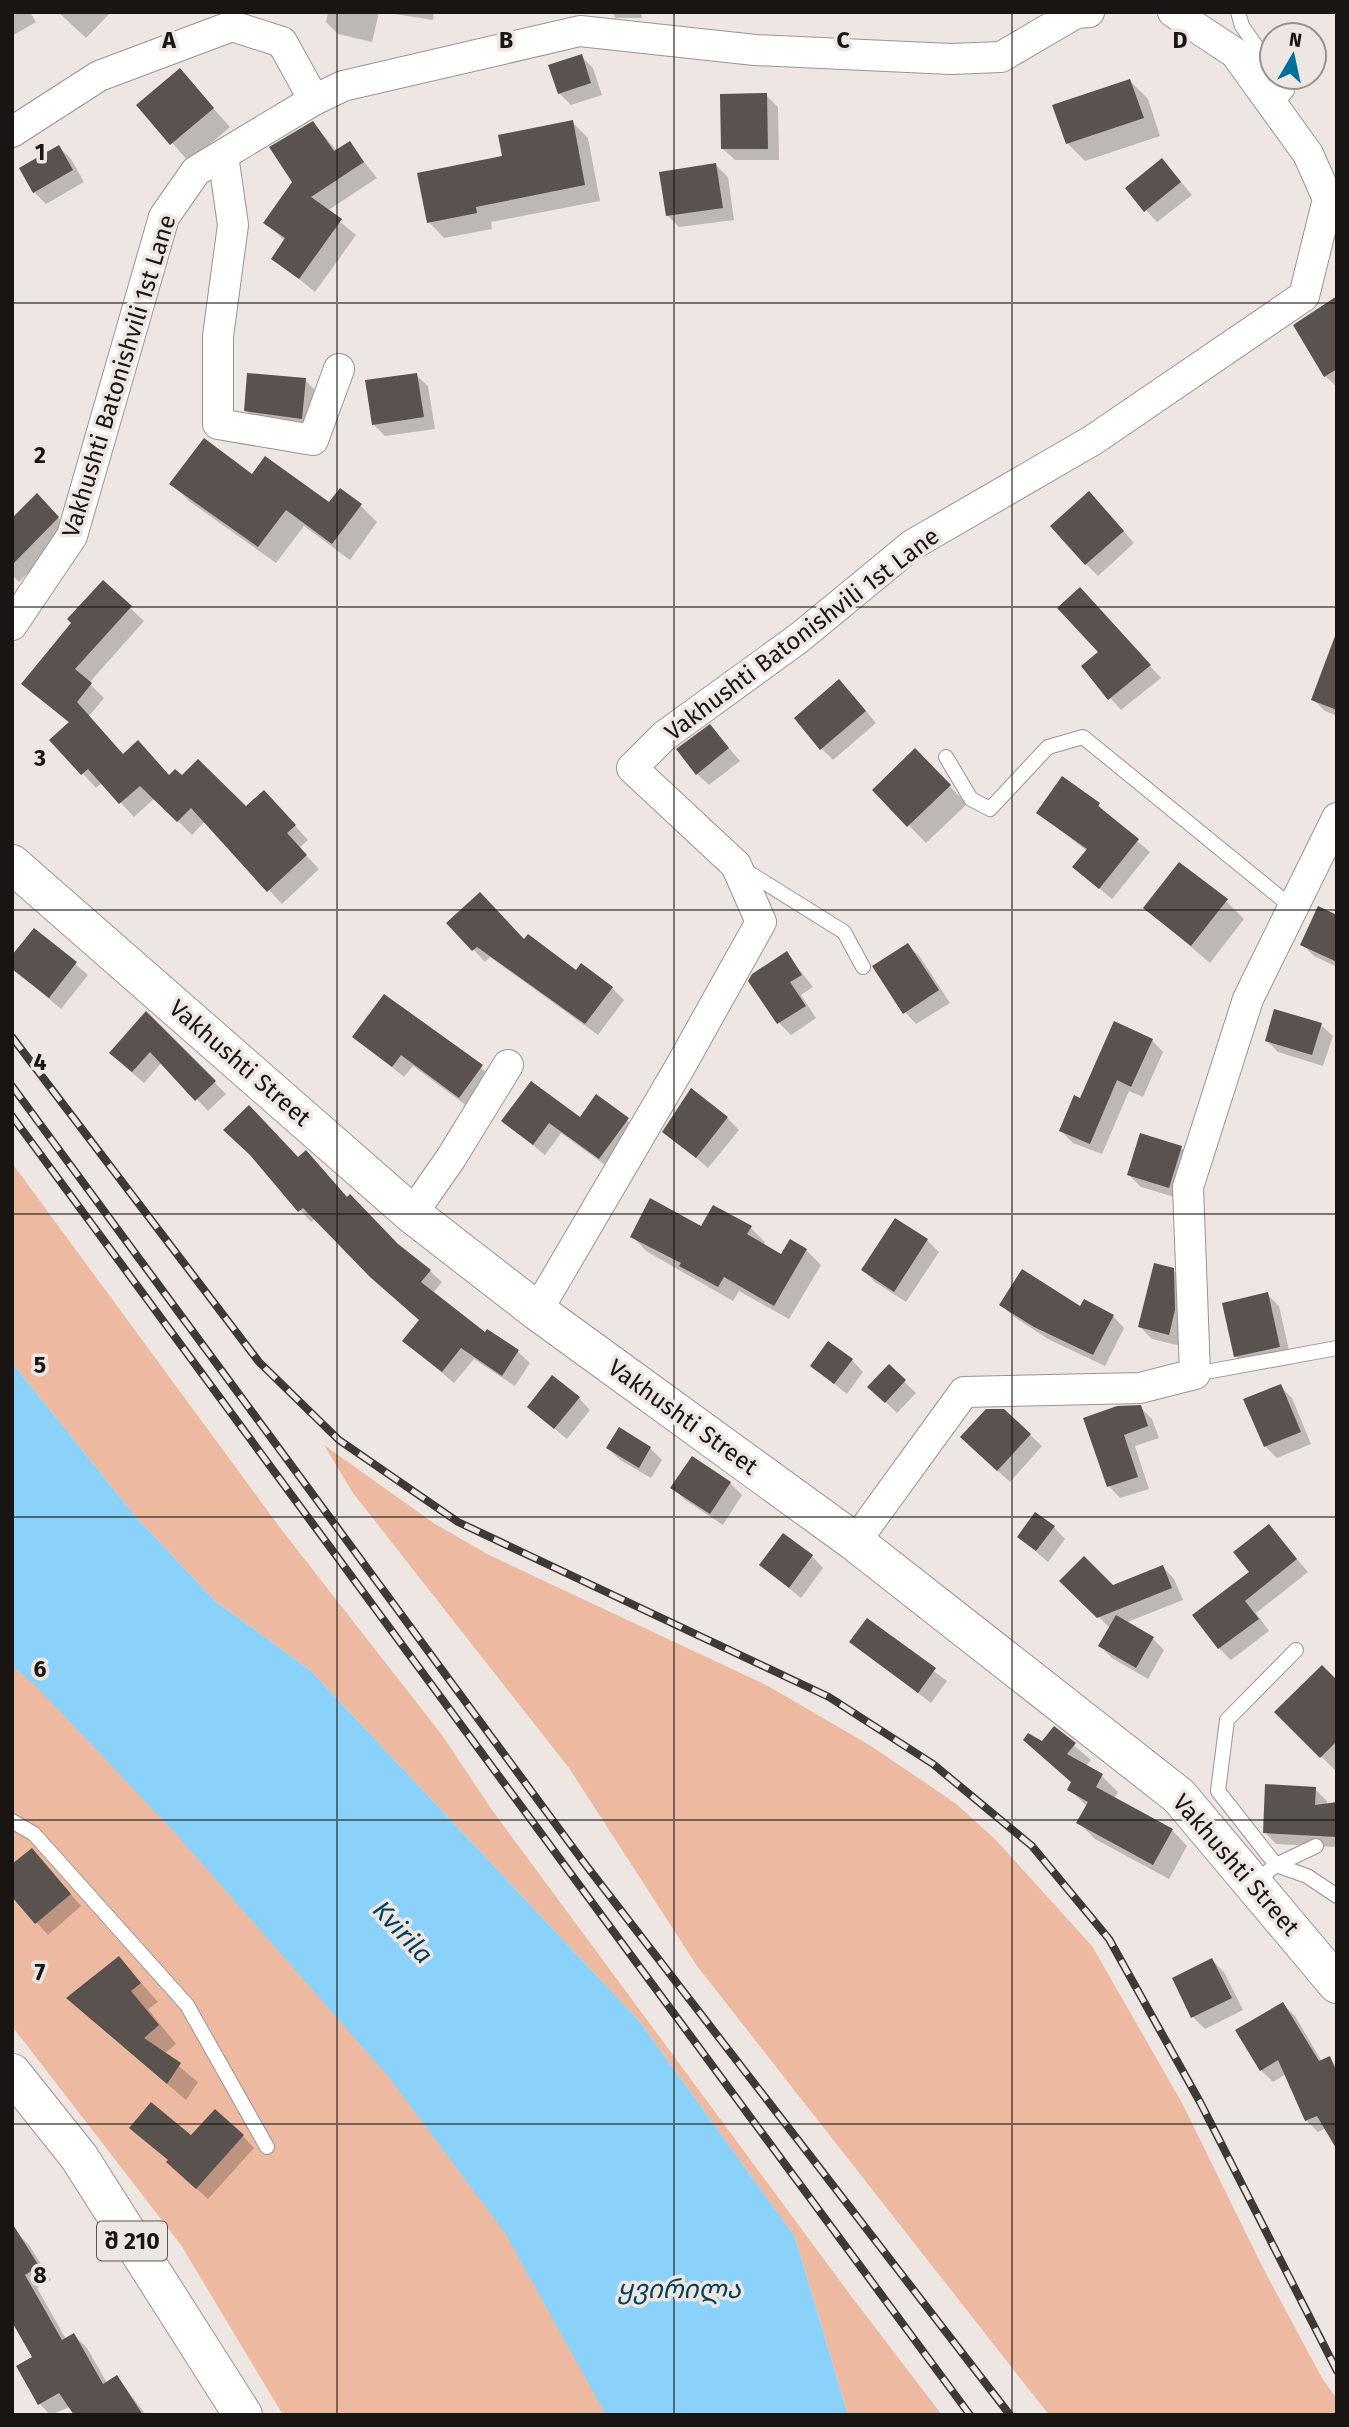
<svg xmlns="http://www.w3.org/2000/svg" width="1349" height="2427" font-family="'Fira Sans','Noto Sans Georgian',sans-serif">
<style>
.green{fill:#edbaa1}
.water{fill:#8bd2fb}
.shadow{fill:#0003}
.building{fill:#59524f}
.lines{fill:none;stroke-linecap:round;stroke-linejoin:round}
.lane-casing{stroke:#9b9390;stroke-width:16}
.street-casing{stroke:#9b9390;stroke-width:32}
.secondary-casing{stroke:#9b9390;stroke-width:40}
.primary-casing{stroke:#9b9390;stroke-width:40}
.lane{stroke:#fff;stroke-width:14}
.street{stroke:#fff;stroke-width:30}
.secondary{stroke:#fff;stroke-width:38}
.primary{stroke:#fff;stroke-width:38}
.rail-casing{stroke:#3d3937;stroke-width:8}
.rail{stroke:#eee6e2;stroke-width:5;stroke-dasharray:16;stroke-linecap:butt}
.grid{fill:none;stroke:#181513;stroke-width:2;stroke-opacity:0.55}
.labels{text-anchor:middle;stroke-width:7;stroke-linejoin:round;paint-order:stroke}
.shield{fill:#eee6e2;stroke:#585451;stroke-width:2}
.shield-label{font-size:23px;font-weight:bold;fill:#181513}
.street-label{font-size:24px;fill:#181513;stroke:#eee6e2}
.water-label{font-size:26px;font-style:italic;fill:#02405b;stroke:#eee6e2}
.grid-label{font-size:23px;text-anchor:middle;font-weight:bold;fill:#181513;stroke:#eee6e2;stroke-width:7;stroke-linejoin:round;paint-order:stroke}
</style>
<rect width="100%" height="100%" fill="#eee6e2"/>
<path class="green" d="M12,1163L281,1529L442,1735L492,1810L851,2296L942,2415H848L795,2237L640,2022L310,1670L215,1601L136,1517L12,1363Z
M324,1445L435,1524L489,1555L768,1686L871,1746L955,1803L995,1839L1092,1946L1182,2103L1264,2270L1322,2378L1337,2399V2415H1049L697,1966L569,1768L353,1493Z
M12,1666L197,1818L234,1842L637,2415H283L181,2245L12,2026Z"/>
<path class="water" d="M12,1363L136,1517L215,1601L310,1670L640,2022L795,2237L848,2415H606L505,2233L388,2076L176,1834L37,1687L12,1666Z"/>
<path class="shadow" d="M12,12H30L36,22L12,36Z
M58,12H111L86,38Z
M328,12H379L372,42L338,34L326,22Z
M381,12H434L433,20Z
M613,12H641L642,18H615Z
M581,56L593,68L602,95L571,105L559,93Z
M180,71L230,127L189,162L139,105Z
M1130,81L1148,99L1160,136L1085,161L1067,143Z
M766,95L778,107L779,160H735L723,149Z
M572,122L588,138L600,201L491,222L492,229L444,238L429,222Z
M313,123L337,151L349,143L377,178L327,211L356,235L315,292L273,258L285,241L265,222L294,182Z
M59,147L71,159L84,182L46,204L34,192Z
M716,165L728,177L734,220L679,227L667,215Z
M1173,172L1192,195L1157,222L1146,210Z
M1337,300V387L1325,376Z
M416,375L428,386L435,429L385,436L373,424Z
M305,380L317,392L313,430L258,422L246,410Z
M252,476L330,505H360L377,522L350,560L304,526L276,563L189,501L172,484Z
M37,496L70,530L19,582L12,575V521Z
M1101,505L1134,543L1098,576L1086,564Z
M103,583L144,621L89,683L104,698L89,716L123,755L170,777L182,778L246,809L277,806L308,840L299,848L319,869L282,904L205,821L192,835L155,798L134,817L102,782L96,788L52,740L70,724L24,684Z
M1091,601L1161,678L1121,710L1083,667L1101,652Z
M1337,651V716L1325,711L1313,699Z
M851,693L876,723L833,760L821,748Z
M710,726L740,761L709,785L697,774Z
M915,751L967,804L926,843L874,790Z
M1063,779L1099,805L1110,818L1150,852L1112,899L1074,867L1087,851L1038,813Z
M1226,901L1244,919L1210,963L1145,908Z
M1337,917V967L1314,956L1302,944Z
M449,923L525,941L576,972L612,988L624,1000L598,1035L490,957L485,962Z
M35,930L88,975L61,1009L12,968Z
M908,945L920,957L950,1003L916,1024L905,1012Z
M786,953L813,987L801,995L816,1018L791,1035L779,1023L750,980Z
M384,996L494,1078L471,1109L413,1066L404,1077L354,1036Z
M146,1013L226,1094L208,1111L162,1062L144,1083L123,1065Z
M1321,1025L1333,1036L1323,1066L1278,1052L1267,1041Z
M1152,1040L1163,1052L1143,1097L1129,1091L1102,1154L1073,1143L1061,1131L1081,1100Z
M597,1097L640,1131L612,1170L561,1133L545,1155L503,1121L580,1119Z
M727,1118L739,1130L708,1168L665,1131Z
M1181,1148L1193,1159L1181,1199L1141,1187L1129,1175Z
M298,1159L430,1271L442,1282L433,1293L486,1335L488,1332L518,1352L530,1363L515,1386L474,1359L454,1383L404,1341L420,1321L315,1219L311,1222L300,1210Z
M751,1228L765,1242L763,1246L781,1256L806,1250L821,1265L789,1319L739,1291L733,1301L646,1251L632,1236Z
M927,1240L939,1252L906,1302L875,1282L863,1270Z
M1173,1270L1185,1282L1181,1346L1152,1339L1140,1327Z
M1267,1294L1279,1306L1291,1359L1248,1368L1236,1356Z
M1001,1305L1081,1308L1113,1316L1124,1328L1105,1366L1048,1339L1013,1316Z
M852,1360L863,1372L847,1394L812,1366Z
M889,1367L916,1393L897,1413L870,1387Z
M1280,1386L1292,1398L1311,1444L1277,1458L1265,1446L1246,1400Z
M579,1398L590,1410L567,1439L529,1407Z
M1140,1407L1152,1419L1159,1438L1135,1446L1149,1489L1120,1498L1109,1486L1085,1419Z
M1030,1435L1042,1446L1010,1482L974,1449Z
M608,1448H650L662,1460L651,1478L620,1460Z
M692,1458L730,1483L742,1495L723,1525L684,1499L673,1488Z
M1269,1526L1308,1572L1256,1613L1269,1631L1231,1660L1219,1648Z
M1054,1527L1065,1539L1048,1562L1019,1537Z
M812,1556L823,1568L801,1598L761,1565Z
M1163,1567L1174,1579L1183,1600L1125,1623L1153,1639L1164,1650L1148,1679L1112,1658L1100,1646L1110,1628L1062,1581L1113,1587Z
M867,1621L947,1681L931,1703L851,1642Z
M1337,1682V1772L1276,1712Z
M1054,1728L1091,1760L1085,1767L1102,1776L1118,1792L1114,1799L1172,1830L1187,1846L1169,1879L1095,1839L1079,1823L1088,1807L1069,1789L1072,1783L1025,1740L1042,1743Z
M1315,1789L1327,1801V1805L1337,1804V1847L1276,1844L1265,1832Z
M43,1862L81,1906L48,1935L12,1895Z
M119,1958L158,2002L148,2009L176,2044L164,2054L198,2082L186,2100L87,2015Z
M1212,1960L1224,1972L1243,2010L1205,2029L1193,2017Z
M1283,2004L1295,2016L1322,2062L1329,2059L1337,2066V2147L1326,2128L1318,2132L1306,2120L1286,2074L1273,2082L1261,2070Z
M243,2136L254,2148L208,2199L180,2174L191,2138Z
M16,2232L29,2245L51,2280L37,2288L66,2339L74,2335L87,2348L107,2383L117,2377L146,2415H76L70,2407L50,2415L40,2404Z"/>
<path class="building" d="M582,54L591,83L558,94L548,65Z
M180,68L214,108L170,145L136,105Z
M1130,79L1144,118L1066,144L1052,105Z
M767,93L768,149H721L720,94Z
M573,120L585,185L476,207L477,213L427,223L417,173L502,156L498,135Z
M313,121L334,151L350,141L364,162L311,197L342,219L299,279L271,259L285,238L263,223L292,182L269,147Z
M59,145L73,170L33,193L19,168Z
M1162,158L1181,182L1144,212L1125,188Z
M716,163L723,208L666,216L659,172Z
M1337,296V369L1324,377L1293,325Z
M247,373L306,378L302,419L244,411Z
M417,373L424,417L372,425L365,380Z
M204,438L252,474L265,456L329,502L340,488L362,504L332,544L286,510L258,547L169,484Z
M1089,491L1124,531L1085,565L1050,526Z
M37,493L59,517L12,565V518Z
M103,580L132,606L75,669L92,683L77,702L123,754L138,740L169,775L175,769L182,775L198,759L246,806L264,790L296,825L287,833L307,855L267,892L191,808L177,822L140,786L119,804L88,769L81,775L49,740L69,722L21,684L71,623L67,619Z
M1080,587L1151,665L1108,700L1081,666L1098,652L1057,608Z
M1335,636L1337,637V710L1311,700Z
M839,679L866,711L820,750L794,718Z
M710,724L729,748L696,775L676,749Z
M915,748L951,785L907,827L872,790Z
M1062,776L1100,803L1098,806L1139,839L1099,889L1072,867L1087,849L1036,813Z
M1179,862L1228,899L1191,946L1143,908Z
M480,892L524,939L528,934L576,970L581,963L613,987L585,1024L477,947L472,951L446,923Z
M1318,906L1337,915V962L1300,945Z
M34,928L77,962L49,998L12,969V955Z
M908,943L939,990L903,1014L872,966Z
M787,951L802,975L790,982L806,1006L777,1024L748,981L752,974Z
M384,994L483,1065L459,1098L401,1055L392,1067L352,1037Z
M1274,1009L1322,1023L1312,1055L1265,1041Z
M146,1011L216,1081L195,1101L150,1052L132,1072L109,1053Z
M1114,1021L1153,1039L1131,1087L1117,1080L1090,1144L1059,1131L1074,1095L1080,1098Z
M531,1081L580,1117L596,1094L629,1118L599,1159L549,1123L533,1145L501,1121Z
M691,1088L728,1117L696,1158L662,1132Z
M249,1105L298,1157L306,1150L347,1197L350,1194L398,1244L431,1270L421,1282L485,1332L487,1329L519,1350L502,1376L461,1348L442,1372L402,1341L419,1320L370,1277L303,1208L298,1212L250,1155L223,1130Z
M1140,1133L1182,1146L1169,1188L1127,1175Z
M650,1198L701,1226L713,1205L752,1226L747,1234L781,1254L790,1239L807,1249L774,1306L724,1277L718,1287L679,1266L681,1263L630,1237Z
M895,1218L928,1239L894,1292L861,1270Z
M1154,1263L1174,1268L1175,1310L1169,1335L1138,1327Z
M1022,1269L1080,1306L1084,1299L1114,1315L1093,1355L1034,1327L999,1305Z
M1268,1292L1280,1347L1234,1357L1222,1303Z
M828,1341L853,1359L834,1384L810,1366Z
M889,1364L906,1380L885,1403L867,1387Z
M552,1375L580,1397L554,1429L527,1407Z
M1281,1384L1301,1432L1264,1447L1243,1399Z
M1141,1405L1148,1426L1124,1435L1138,1477L1107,1487L1083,1418L1117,1406Z
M986,1409H1004L1031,1434L997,1471L960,1437Z
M619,1427L651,1447L639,1468L606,1448Z
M692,1456L731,1482L710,1514L670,1488Z
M1035,1512L1055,1526L1036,1551L1017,1537Z
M1269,1524L1297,1559L1245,1601L1259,1619L1218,1649L1192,1615L1249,1572L1233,1552Z
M783,1533L813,1555L789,1588L759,1565Z
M1084,1556L1113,1585L1163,1565L1172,1588L1097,1618L1059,1581Z
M1116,1615L1154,1637L1136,1668L1098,1646Z
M867,1618L936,1668L918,1693L849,1642Z
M1322,1665L1337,1680V1741L1320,1758L1274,1712Z
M1054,1726L1076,1743L1067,1754L1103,1774L1096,1787L1173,1829L1153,1865L1076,1823L1088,1802L1067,1790L1071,1782L1023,1740L1028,1733L1042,1741Z
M1265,1784L1316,1787L1315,1805L1337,1802V1837L1263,1833Z
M32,1848L71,1894L35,1924L12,1897V1864Z
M119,1956L141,1983L131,1991L159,2025L144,2038L181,2063L167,2084L66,1998Z
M1212,1958L1232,1998L1191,2018L1172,1978Z
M1283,2002L1319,2061L1330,2056L1337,2073V2150L1317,2116L1305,2121L1278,2060L1260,2071L1235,2030Z
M151,2102L191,2135L215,2109L244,2135L196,2189L166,2162L168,2160L129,2128Z
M12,2223L39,2266L25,2275L62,2340L74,2333L103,2384L117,2375L143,2415H74L59,2393L38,2405L16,2366L32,2357L12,2322Z"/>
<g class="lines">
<g class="lane-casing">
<path id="lane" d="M1238,12L1242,26L1272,69
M1273,106L1287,91L1277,77
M946,757L971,799L990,809L1048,747L1083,737L1293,908
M743,869L844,932L863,967
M1195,1374L1337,1348
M12,1821L34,1834L187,2005L267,2147
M1316,1846L1276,1865L1307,1876L1337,1896
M1254,1883L1276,1865L1218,1791L1227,1720L1296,1650"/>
</g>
<g class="street-casing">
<path id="street" d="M12,132L99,76L232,26L282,42L314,100
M223,155L233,225L218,336V424L313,440L339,369
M12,625L72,536L164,217L196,171L314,100L343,86L580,31L755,50L951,59L1001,57L1076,13L1089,12
M412,1214L451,1158L508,1065
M537,1311L680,1067L761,922L736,865L632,768L664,736L799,638L912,545L1093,440L1304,296L1328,199L1308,154L1235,53L1173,12
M855,1542L964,1392L1140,1388L1195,1374L1188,1187L1248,999L1337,818"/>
</g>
<g class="secondary-casing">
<path id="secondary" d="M12,864L412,1214L537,1311L855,1542L1179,1796L1337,1984"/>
</g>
<g class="primary-casing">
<path id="primary" d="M12,2073L79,2157L243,2415"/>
</g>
<use href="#lane" class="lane"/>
<use href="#street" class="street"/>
<use href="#secondary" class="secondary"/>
<use href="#primary" class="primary"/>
<g class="rail-casing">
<path id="rail" d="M12,1037L259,1362L339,1440L458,1522L829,1697L933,1764L1032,1846L1109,1939L1200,2102L1337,2371
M12,1086L582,1860L1010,2415
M12,1116L970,2415"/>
</g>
<use href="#rail" class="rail"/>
</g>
<path class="grid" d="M337,12V2415M674,12V2415M1012,12V2415M12,303H1337M12,607H1337M12,910H1337M12,1214H1337M12,1517H1337M12,1820H1337M12,2124H1337"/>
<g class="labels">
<rect class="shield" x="97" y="2221.5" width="70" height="39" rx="5"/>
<g class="shield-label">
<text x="132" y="2249">შ 210</text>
</g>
<g class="street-label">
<text transform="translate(119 376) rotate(-73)" y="8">Vakhushti Batonishvili 1st Lane</text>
<text transform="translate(802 634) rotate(-37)" y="8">Vakhushti Batonishvili 1st Lane</text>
<text transform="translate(240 1063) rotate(41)" y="8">Vakhushti Street</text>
<text transform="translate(683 1417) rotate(36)" y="8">Vakhushti Street</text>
<text transform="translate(1236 1865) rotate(49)" y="8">Vakhushti Street</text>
</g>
<g class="water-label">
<text transform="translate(403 1932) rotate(47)" y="9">Kvirila</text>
<text x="679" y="2298">ყვირილა</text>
</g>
</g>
<g class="grid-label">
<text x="169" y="48">A</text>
<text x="506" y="48">B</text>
<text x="843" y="48">C</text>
<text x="1180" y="48">D</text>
<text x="40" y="160">1</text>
<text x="40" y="463">2</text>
<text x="40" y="766">3</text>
<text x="40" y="1070">4</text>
<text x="40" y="1373">5</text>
<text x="40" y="1677">6</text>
<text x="40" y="1980">7</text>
<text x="40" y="2283">8</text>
</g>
<rect width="1349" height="2427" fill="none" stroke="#181513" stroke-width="28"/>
<g transform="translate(1293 56) rotate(9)"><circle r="33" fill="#eee6e2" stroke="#98928f" stroke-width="2"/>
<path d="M0-5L12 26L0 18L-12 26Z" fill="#01709b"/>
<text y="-10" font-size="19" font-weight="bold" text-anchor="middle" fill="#181513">N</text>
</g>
</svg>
